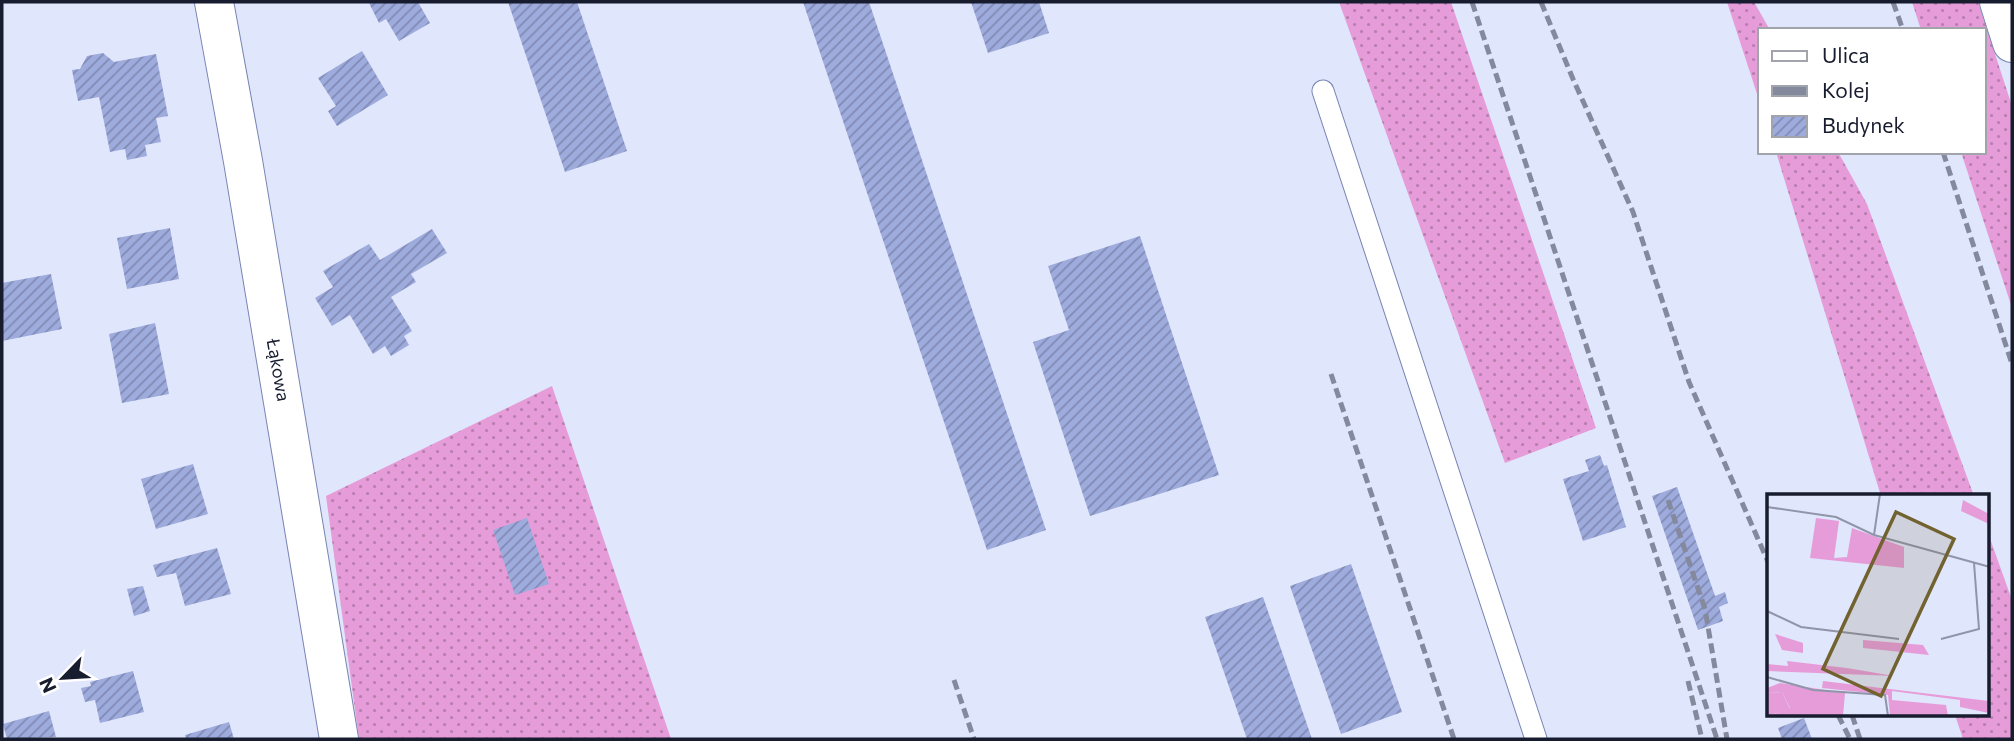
<svg xmlns="http://www.w3.org/2000/svg" width="2014" height="741" font-family="Commissioner,sans-serif">
<style>
.grass{fill:url(#grass-dots)}
.building{fill:url(#building-hatch)}
.lines{fill:none;stroke-linecap:round;stroke-linejoin:round}
.service-casing{stroke:#7784b2;stroke-width:23}
.minor-casing{stroke:#7784b2;stroke-width:40}
.tertiary-casing{stroke:#7784b2;stroke-width:40}
.service{stroke:#fff;stroke-width:21}
.minor{stroke:#fff;stroke-width:38}
.tertiary{stroke:#fff;stroke-width:38}
.rail{stroke:#84899d;stroke-width:5;stroke-dasharray:10 5;stroke-linecap:butt}
.labels{text-anchor:middle;stroke-width:6;stroke-linejoin:round;paint-order:stroke}
.street-label{font-size:18px;fill:#171c2e;stroke:#fff}
.inset-road{fill:none;stroke:#9095a9;stroke-width:2}
.view{fill:#71622f;fill-opacity:0.15;stroke:#71622f;stroke-width:3.5}
.inset-edge{fill:none;stroke:#171c2e;stroke-width:3.5}
</style>
<defs>
<pattern id="grass-dots" width="8" height="8" patternUnits="userSpaceOnUse" patternTransform="scale(1.75)"><rect width="8" height="8" fill="#e69cd9"/><path d="M2 2h.1M6 6h.1" fill="none" stroke="#b97eb0" stroke-width="1.8" stroke-linecap="round"/></pattern>
<pattern id="building-hatch" width="6" height="6" patternUnits="userSpaceOnUse" patternTransform="scale(1.75)"><rect width="6" height="6" fill="#9eabdd"/><path d="M-1 1l2-2M0 6l6-6M5 7l2-2" fill="none" stroke="#808ab4"/></pattern>
</defs>
<rect width="100%" height="100%" fill="#e0e6fb"/>
<path class="grass" d="M1339,2H1451L1596,428L1505,463Z
M1727,2H1754L1770,30H1760V103Z
M1912,2H1978L2012,106V308L1961,152H1984V30H1921Z
M1776,152H1838L1867,204L1974,496H1881Z
M552,386L671,739H359L326,496Z
M1988,533L2012,600V739H1963L1955,715H1988Z"/>
<path class="building" d="M371,2H418L430,23L399,41L386,19L379,23L369,3Z
M508,2H577L627,151L565,172Z
M803,2H869L1046,530L987,550Z
M971,2H1039L1049,33L988,53Z
M362,51L388,95L337,126L328,111L336,106L318,78Z
M103,53L114,62L156,54L168,116L156,118L161,142L145,145L147,156L127,160L125,149L110,152L99,97L78,101L72,70L80,69L87,56Z
M170,228L179,279L127,289L117,238Z
M432,229L447,253L411,274L416,282L391,297L412,331L404,336L409,345L391,356L385,346L373,354L350,315L332,326L315,298L333,287L323,271L369,244L380,260Z
M1140,236L1219,475L1090,516L1033,342L1069,330L1048,266Z
M51,274L62,329L2,341V283Z
M155,323L169,394L122,403L109,334Z
M1600,455L1604,466L1607,465L1626,527L1583,541L1563,479L1589,471L1585,460Z
M193,464L208,514L156,529L141,479Z
M1677,487L1714,593L1715,596L1725,592L1728,603L1719,607L1723,621L1698,630L1652,496Z
M527,518L549,584L515,595L493,530Z
M217,548L231,594L185,606L176,573L157,577L153,565Z
M1351,564L1402,712L1341,734L1290,586Z
M143,586L150,611L134,616L127,589Z
M1263,597L1312,739H1247L1205,617Z
M133,671L144,712L100,723L95,700L85,702L81,688L91,686L90,682Z
M49,711L56,737L7,739L3,724Z
M1804,718L1812,739H1782L1778,728Z
M229,722L234,739H186L185,735Z"/>
<g class="lines">
<g class="service-casing">
<path id="service" d="M1323,91L1536,739"/>
</g>
<g class="minor-casing">
<path id="minor" d="M214,2L243,161L339,739"/>
</g>
<g class="tertiary-casing">
<path id="tertiary" d="M1999,2L2012,43"/>
</g>
<use href="#service" class="service"/>
<use href="#minor" class="minor"/>
<use href="#tertiary" class="tertiary"/>
<path class="rail" d="M1472,2L1717,739
M1541,2L1573,79L1633,212L1689,382L1769,564
M1893,2L1903,30
M1943,152L2012,364
M1331,374L1454,739
M1668,500L1705,609L1727,739
M954,680L974,739
M1688,681L1702,739
M1838,715L1850,739
M1852,715L1860,739"/>
</g>
<g class="labels">
<g class="street-label">
<text transform="translate(278 370) rotate(80)" y="6">Łąkowa</text>
</g>
</g>
<g transform="translate(1767 494)">
<rect width="222" height="222" fill="#e0e6fb"/>
<path d="M196,6L222,20V30L194,17ZM49,24L72,27L67,64L80,63L85,34L137,53V74L43,64ZM8,140L36,149V159L15,156ZM96,146L156,151L162,161L96,154ZM20,167L80,174L127,182L0,177V170L21,172ZM56,187L222,207V219L193,213V206L125,197V206L179,211L181,222H123L121,201L55,194ZM13,189L78,199L76,222H2L23,214L15,198L0,199V194Z" fill="#e69cd9"/>
<path d="M15,198L23,215L0,222V199Z" fill="#e69cd9"/>
<path class="inset-road" d="M0,13L69,23L107,41L223,73M107,41L113,0M0,117L34,133L132,145M174,145L212,135L207,69M0,183L46,196L118,201L121,222"/>
<path class="view" d="M129,18L187,45L114,202L56,175Z"/>
<rect width="222" height="222" class="inset-edge"/>
</g>
<rect width="2014" height="741" fill="none" stroke="#171c2e" stroke-width="7"/>
<rect x="1758" y="28" width="228" height="126" fill="#ffffff" stroke="#a2a4ab" stroke-width="2"/>
<rect x="1772" y="51" width="35" height="10" fill="#ffffff" stroke="#a2a4ab" stroke-width="2"/>
<text x="1822" y="63" font-size="21" fill="#171c2e">Ulica</text>
<rect x="1772" y="86" width="35" height="10" fill="#84899d" stroke="#a2a4ab" stroke-width="2"/>
<text x="1822" y="98" font-size="21" fill="#171c2e">Kolej</text>
<rect x="1772" y="116" width="35" height="21" fill="url(#building-hatch)" stroke="#a2a4ab" stroke-width="2"/>
<text x="1822" y="133" font-size="21" fill="#171c2e">Budynek</text>
<g transform="translate(63 678) rotate(245)" stroke="#ffffff" stroke-width="5" paint-order="stroke">
<path d="M0-5L12 26L0 18L-12 26Z" fill="#171c2e"/>
<text y="-10" font-size="19" font-weight="bold" text-anchor="middle" fill="#171c2e">N</text>
</g>
</svg>
